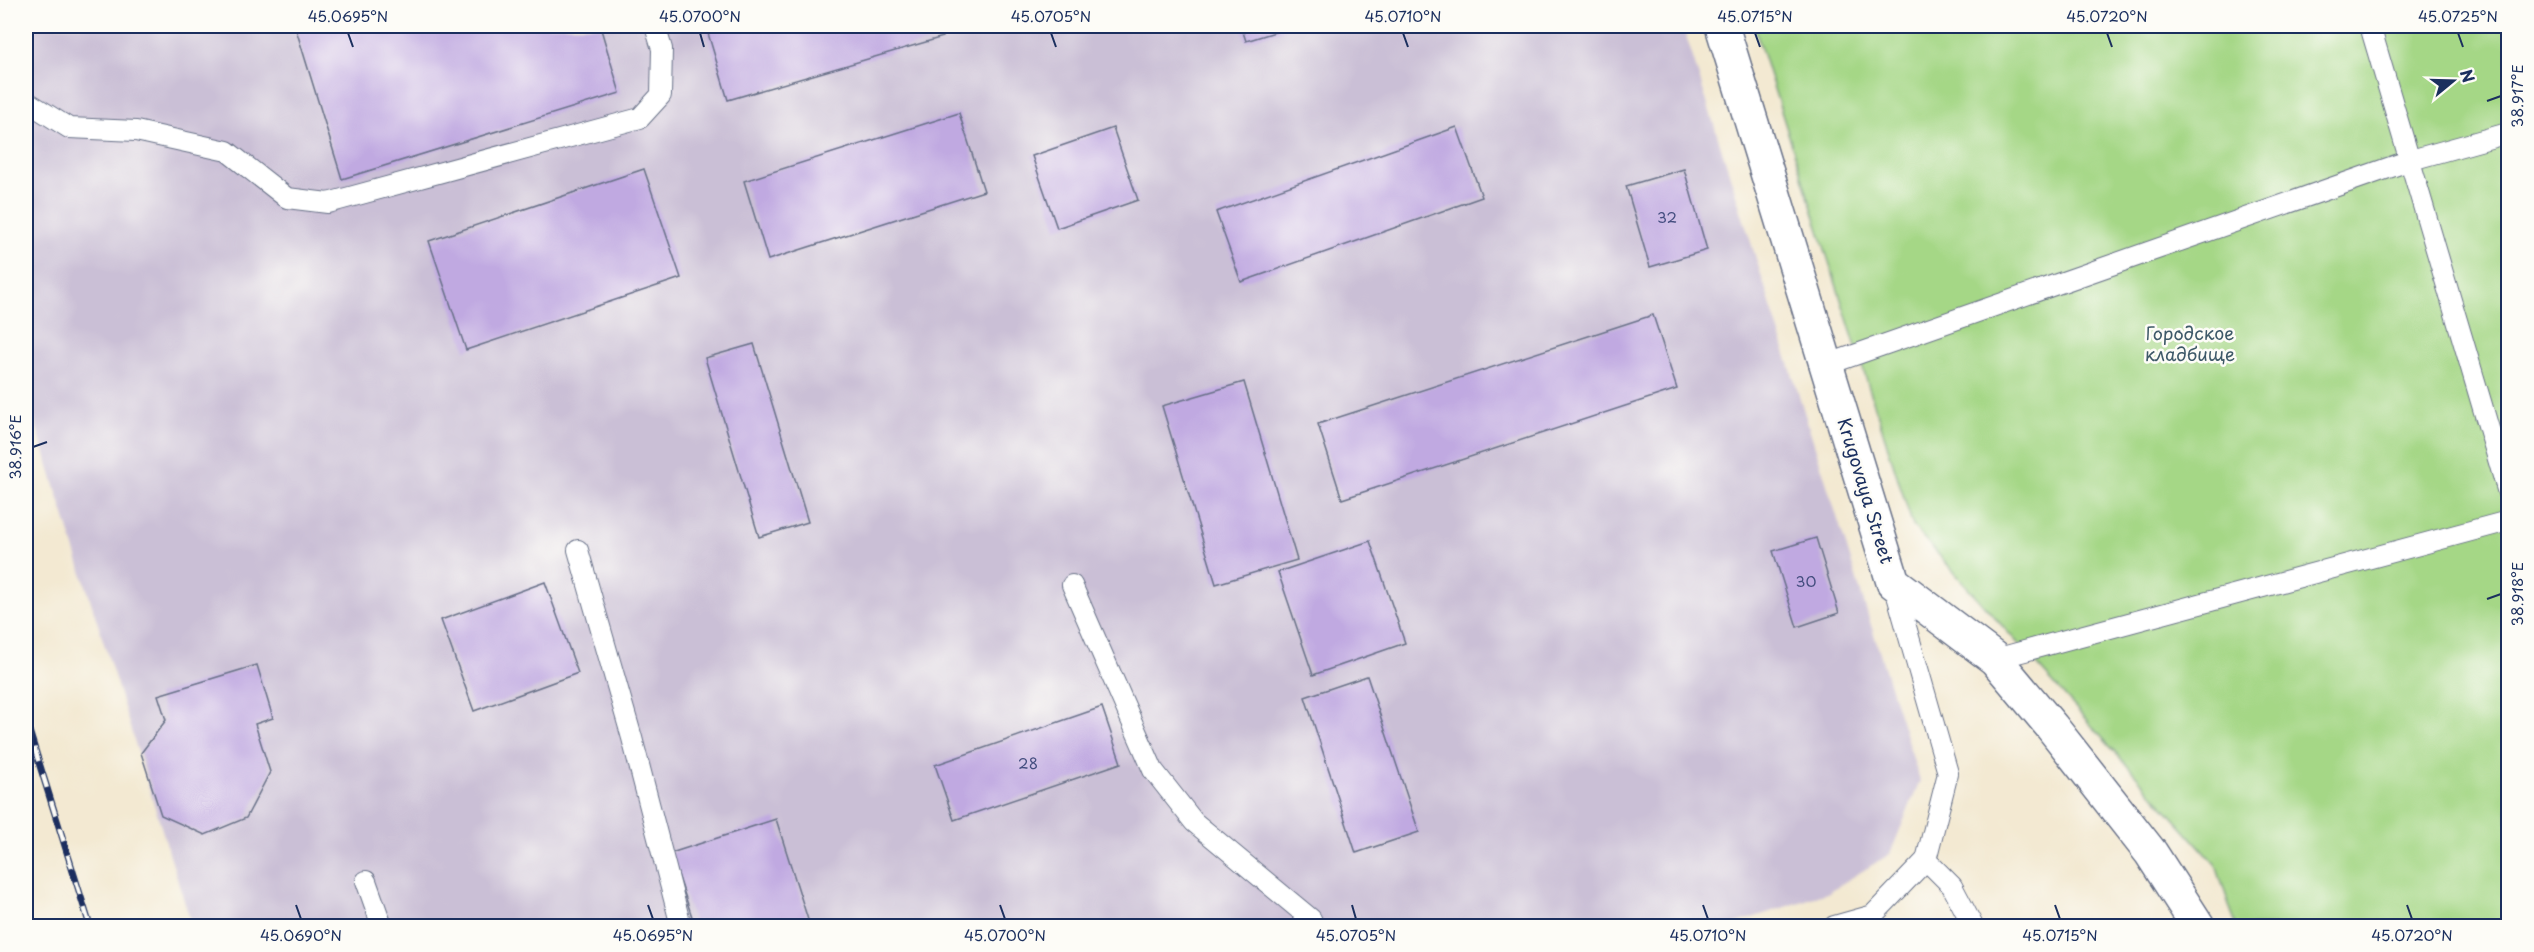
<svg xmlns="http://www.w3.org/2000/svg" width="2534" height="952" font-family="'Playpen Sans',sans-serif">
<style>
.industrial{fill:#cabfd6}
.green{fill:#a5d786;stroke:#608372;stroke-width:1.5}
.building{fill:#c0a9e1}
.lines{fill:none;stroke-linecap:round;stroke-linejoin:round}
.lane-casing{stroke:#677087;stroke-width:22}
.street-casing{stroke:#677087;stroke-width:36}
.lane{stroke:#fff;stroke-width:20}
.street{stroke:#fff;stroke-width:33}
.rail-casing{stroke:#1b2f5e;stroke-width:7}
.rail{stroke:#fdfcf7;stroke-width:4.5;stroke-dasharray:14;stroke-linecap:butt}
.ticks{fill:none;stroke:#1b2f5e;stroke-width:2}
.labels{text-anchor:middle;stroke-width:5;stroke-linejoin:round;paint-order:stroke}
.number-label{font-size:15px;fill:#444e7f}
.park-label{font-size:18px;fill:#3e5968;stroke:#fdfcf7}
.street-label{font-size:18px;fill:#1b2f5e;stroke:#fdfcf7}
.neatline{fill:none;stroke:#1b2f5e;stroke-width:2}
.ticks-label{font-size:15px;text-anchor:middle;fill:#1b2f5e}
</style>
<rect width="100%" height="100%" fill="#fdfcf7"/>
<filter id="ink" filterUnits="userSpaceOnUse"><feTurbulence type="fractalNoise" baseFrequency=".0167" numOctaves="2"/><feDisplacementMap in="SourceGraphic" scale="12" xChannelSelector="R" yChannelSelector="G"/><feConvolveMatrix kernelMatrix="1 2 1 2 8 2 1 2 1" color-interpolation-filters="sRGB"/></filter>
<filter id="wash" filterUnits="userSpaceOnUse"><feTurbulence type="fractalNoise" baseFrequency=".008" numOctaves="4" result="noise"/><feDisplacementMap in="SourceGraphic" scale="24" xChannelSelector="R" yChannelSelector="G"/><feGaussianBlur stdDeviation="1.35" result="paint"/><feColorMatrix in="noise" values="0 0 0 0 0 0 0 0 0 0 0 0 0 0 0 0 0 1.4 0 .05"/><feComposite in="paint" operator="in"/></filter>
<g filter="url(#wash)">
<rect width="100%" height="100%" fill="#f3e9d2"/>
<path class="industrial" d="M26,26H1683L1920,781L1890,854L1827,893L1728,926H192L26,393Z"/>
<path class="green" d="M1754,26H2508V926H2236L2216,865L1913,526Z"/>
<g id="blocks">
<path class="building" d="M295,26H600L620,93L342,179Z
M721,26H940L943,37L728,100L707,30Z
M1241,26H1294L1246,41Z
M959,113L984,191L768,260L744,181Z
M1457,127L1482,197L1241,282L1216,212Z
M1113,128L1138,200L1057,228L1032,156Z
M644,169L681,278L466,350L429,241Z
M1684,169L1707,250L1650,267L1626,186Z
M1653,315L1677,389L1342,499L1318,424Z
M754,344L808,522L759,537L705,358Z
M1244,382L1297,560L1216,584L1162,406Z
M1816,538L1839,613L1797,627L1773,551Z
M1370,541L1405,643L1313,675L1278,572Z
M545,582L578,673L474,711L441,620Z
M257,665L273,718L255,724L270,772L246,818L205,835L161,815L141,753L166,720L158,695Z
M1367,676L1419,832L1356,853L1305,697Z
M1102,707L1121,763L954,820L935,765Z
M776,819L810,926H695L671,853Z"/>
</g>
</g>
<g filter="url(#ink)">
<use href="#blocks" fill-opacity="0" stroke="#677087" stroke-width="1.5"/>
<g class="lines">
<g class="lane-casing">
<path id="lane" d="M2370,26L2508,493
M26,101L69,128L136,131L227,151L287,198L328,203L640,118L661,95L662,49L655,26
M1826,365L2411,160L2508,133
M578,550L632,738L681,926
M1072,585L1153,770L1194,822L1311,919L1314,926
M1995,659L2508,521
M1926,860L1952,886L1973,926
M366,881L382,926
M1834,926L1873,915L1926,860L1948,773L1894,585"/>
</g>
<g class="street-casing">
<path id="street" d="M1722,26L1893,582L1995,659L2052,727L2151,853L2198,926"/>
</g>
<use href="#lane" class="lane"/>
<use href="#street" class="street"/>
<g class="rail-casing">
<path id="rail" d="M26,721L90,926"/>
</g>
<use href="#rail" class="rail"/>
</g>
</g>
<path class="ticks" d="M348,33L353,47M700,33L704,47M1051,33L1056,47M1403,33L1408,47M1755,33L1760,47M2107,33L2112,47M2458,33L2463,47M2487,101L2501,96M33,447L47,442M2487,599L2501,594M296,905L301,919M648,905L653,919M1000,905L1005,919M1352,905L1356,919M1703,905L1708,919M2055,905L2060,919M2407,905L2412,919"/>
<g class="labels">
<g class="number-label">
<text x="1667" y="223">32</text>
<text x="1806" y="587">30</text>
<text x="1028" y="769">28</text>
</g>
<g class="park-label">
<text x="2190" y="340">Городское<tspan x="2190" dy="21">кладбище</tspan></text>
</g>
<g class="street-label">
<text transform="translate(1865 491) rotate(73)" y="6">Krugovaya Street</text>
</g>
</g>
<rect width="2534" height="952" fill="none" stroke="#fdfcf7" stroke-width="66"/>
<g transform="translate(2453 81) rotate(71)" stroke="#fdfcf7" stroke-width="4.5" paint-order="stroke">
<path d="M0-4.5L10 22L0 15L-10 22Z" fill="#1b2f5e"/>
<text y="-9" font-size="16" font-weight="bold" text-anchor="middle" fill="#1b2f5e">N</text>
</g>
<rect x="33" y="33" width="2468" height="886" class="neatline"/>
<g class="ticks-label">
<text x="348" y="22">45.0695°N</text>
<text x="700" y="22">45.0700°N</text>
<text x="1051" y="22">45.0705°N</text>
<text x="1403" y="22">45.0710°N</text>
<text x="1755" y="22">45.0715°N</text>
<text x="2107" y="22">45.0720°N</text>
<text x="2458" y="22">45.0725°N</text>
<text transform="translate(2518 96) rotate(-90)" y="5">38.917°E</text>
<text transform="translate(16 447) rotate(-90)" y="5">38.916°E</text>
<text transform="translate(2518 594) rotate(-90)" y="5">38.918°E</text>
<text x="301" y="941">45.0690°N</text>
<text x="653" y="941">45.0695°N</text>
<text x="1005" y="941">45.0700°N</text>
<text x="1356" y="941">45.0705°N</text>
<text x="1708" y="941">45.0710°N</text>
<text x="2060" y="941">45.0715°N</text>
<text x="2412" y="941">45.0720°N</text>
</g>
</svg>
